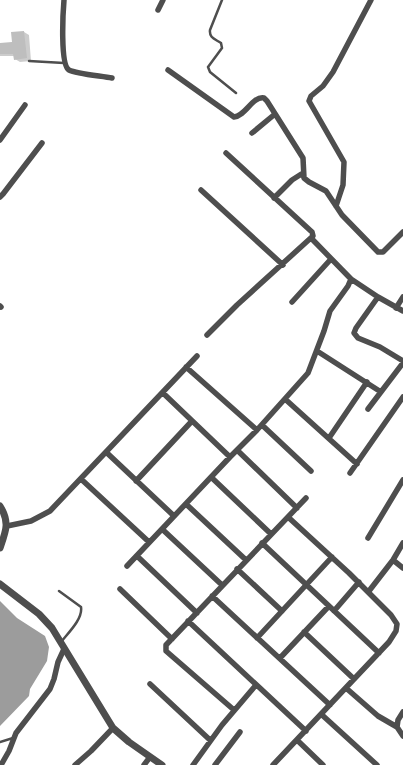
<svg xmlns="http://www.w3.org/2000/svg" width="403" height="765" font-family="Montserrat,sans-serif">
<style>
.water{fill:#9c9c9c}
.shadow{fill:#0003}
.building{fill:#bebebe}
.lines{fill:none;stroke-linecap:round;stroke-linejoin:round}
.service{stroke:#4e4e4e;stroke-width:2.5}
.minor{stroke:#4e4e4e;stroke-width:5.5}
.tertiary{stroke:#4e4e4e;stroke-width:7}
</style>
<rect width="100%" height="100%" fill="#fff"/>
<path class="water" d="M0,601L17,618L45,636L49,647L47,661L30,689L29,696L0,726Z"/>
<path class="shadow" d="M24,32L29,35L31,61L20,62L15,59V56H0V43H13Z"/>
<path class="building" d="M24,31L27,58L14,60L13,54H0V43L12,42L11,32Z"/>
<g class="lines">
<path class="service" d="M222,0L210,30C209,38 215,39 221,43L222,48L208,67L210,72L236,93
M29,61L64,63
M59,591L81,607C83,619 68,633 61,642
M0,742L13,738"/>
<path class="minor" d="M64,0C63,12 60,65 69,70C77,74 102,76 112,78
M158,10L163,0
M168,70L234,117C246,116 252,96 264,98L267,101L303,158L304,178L309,182L326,191L342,215L378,252H383L403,232
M252,133L275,114
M0,140L25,105
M201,190L283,265
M0,197L3,194L42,143
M274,198L292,180L303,173
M336,206L343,185L344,162L309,101L311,96L323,86L333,72L371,0
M351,279L378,297L403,311
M378,297L356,328L354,333L358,338L380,347L403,361
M292,302L331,259
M0,306L1,307
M396,308L403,297
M207,335L237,305L313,236L312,232L226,153
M317,351L381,392
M186,367L257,430
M163,393L230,457
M285,399L357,464
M368,409L403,363
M262,425L311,471
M329,438L367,382
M237,450L297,508
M106,452L174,516
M350,473L403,397
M211,477L271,534
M81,479L149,542
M136,481L192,421
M186,504L246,560
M7,526L31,521L50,511L197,356
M162,529L222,585
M368,538L403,480
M262,543L379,653
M137,556L197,613
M393,560L403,568
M127,566L230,457L257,430L308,373L324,331L330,311L348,286L351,279L312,239
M237,569L282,611
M120,589L172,639
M369,591L393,560L403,543
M212,596L330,705
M334,611L359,582
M188,621L306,731
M304,632L354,679
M257,638L332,557
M280,658L329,606
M150,684L210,740
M346,688L378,716L397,727
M234,710L166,651V645L306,498
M403,712L398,720L397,727L403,736
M321,714L377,765
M297,740L323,765
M1,765L9,751L16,733L50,689L54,679L58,662L64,649
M75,765L91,751L113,728
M144,765L150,757
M193,765L222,725L256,685
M215,765L240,732
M273,765L389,642L396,631L397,624L391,615L349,573L288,517"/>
<path class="tertiary" d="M0,506C10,522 6,531 0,548
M0,584L39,614L52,628L113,728L129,742L162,765"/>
</g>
</svg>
